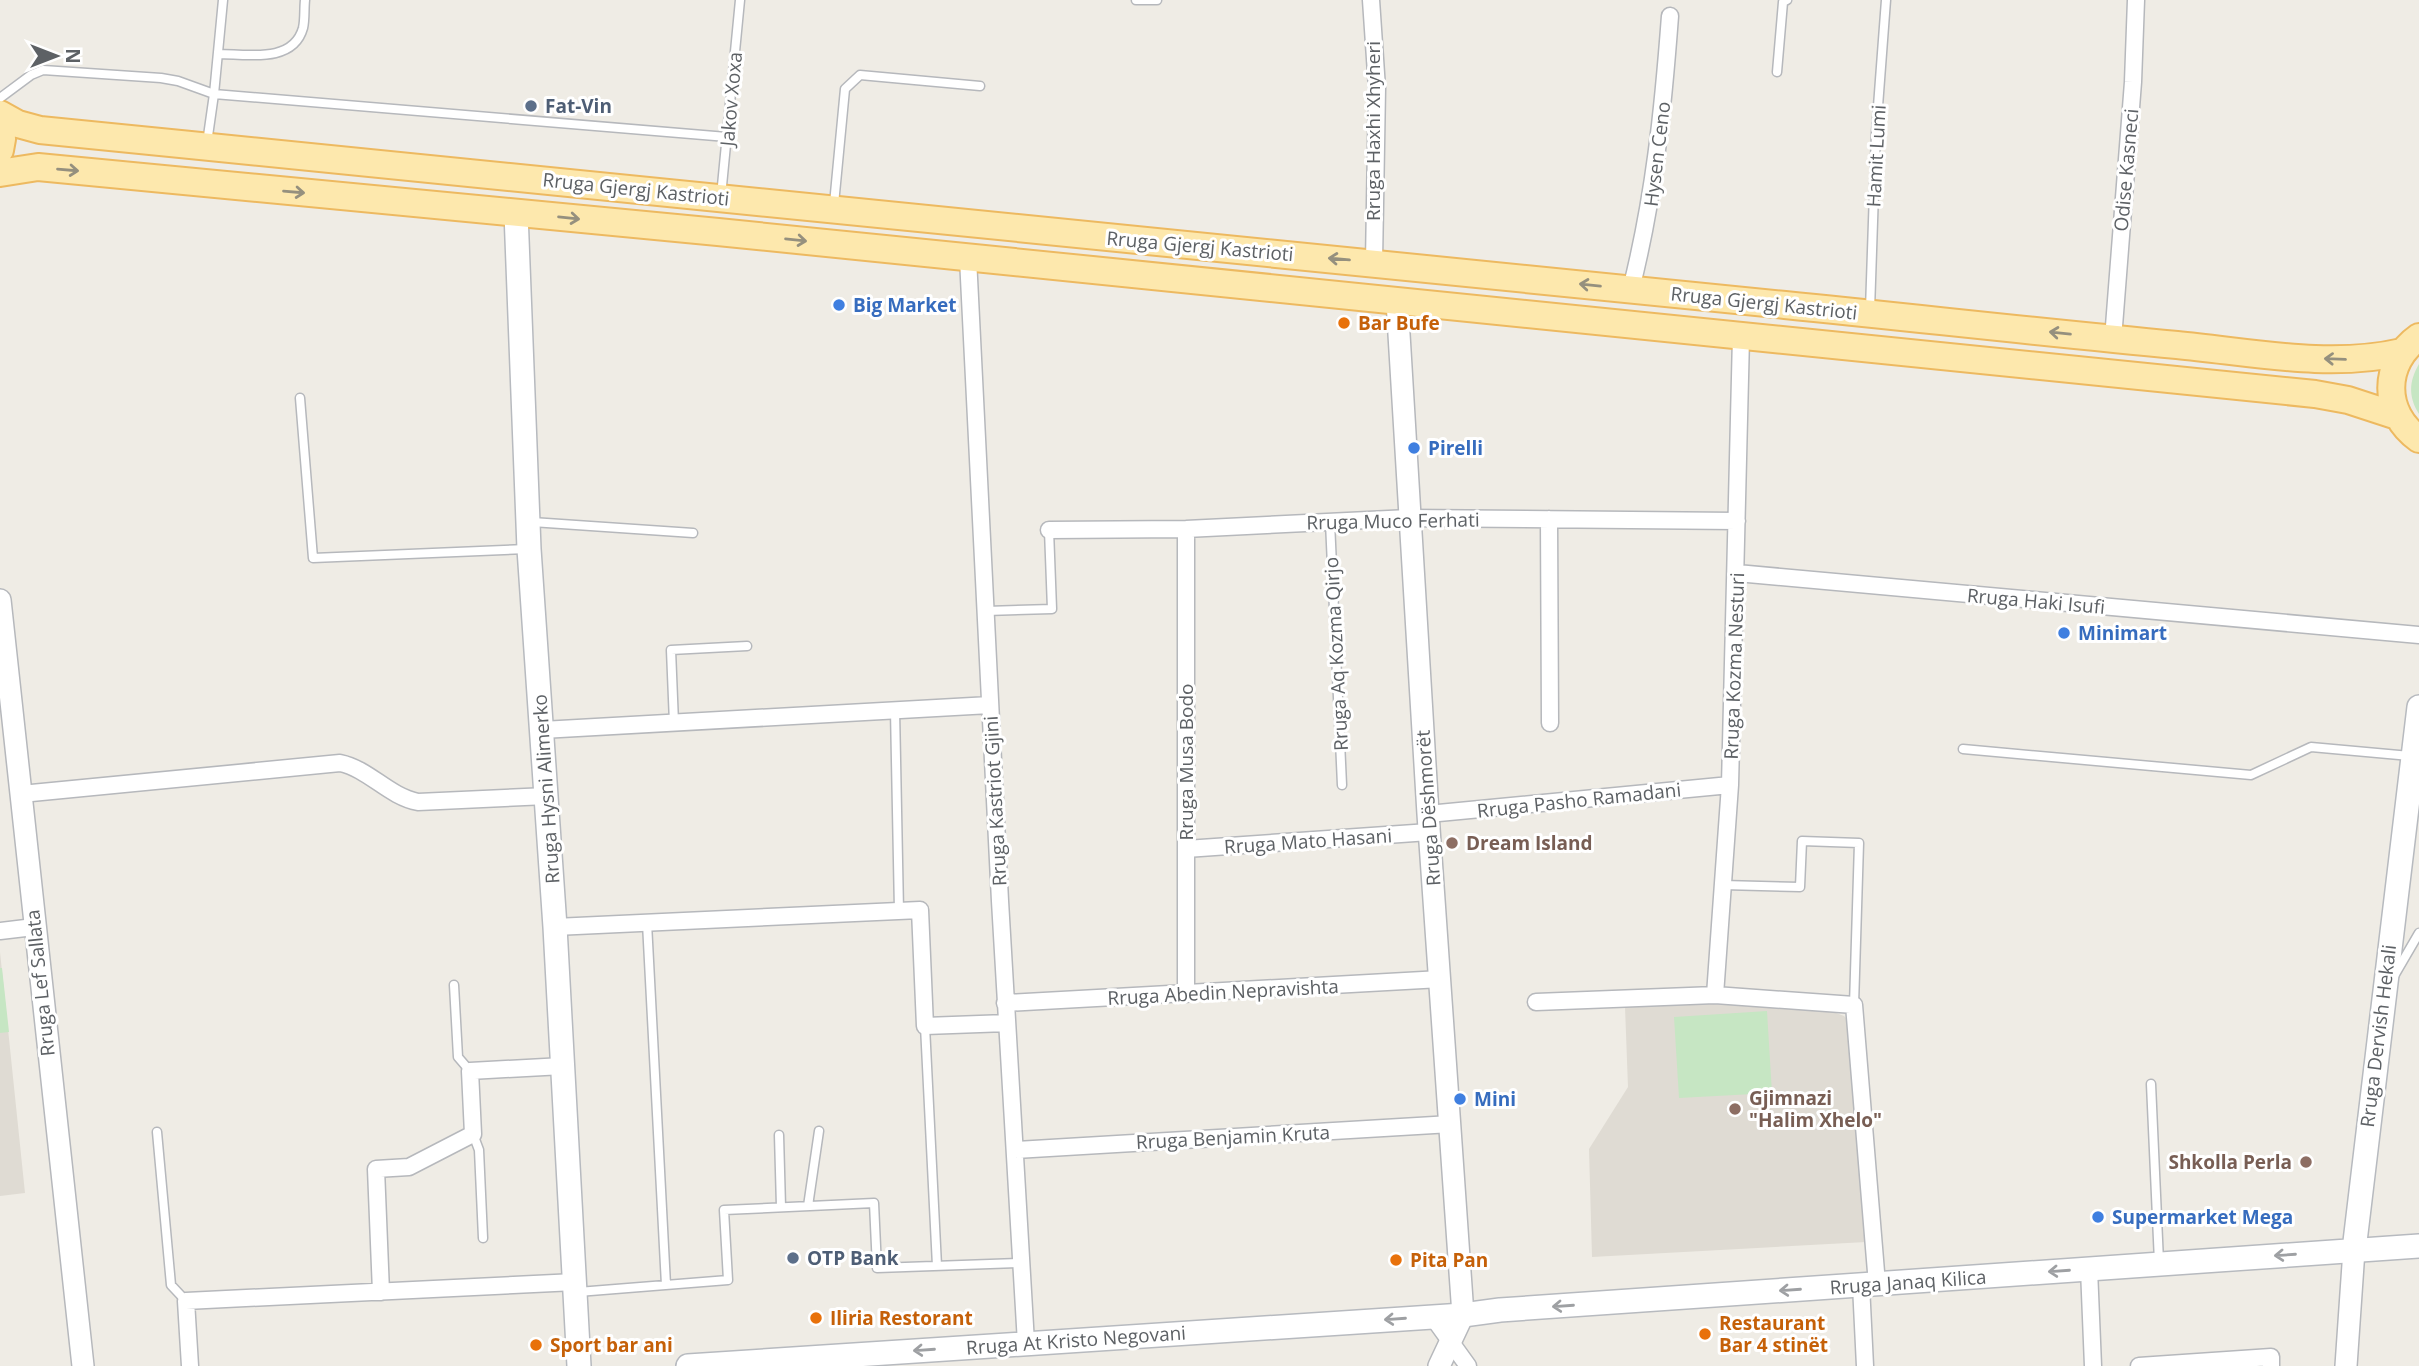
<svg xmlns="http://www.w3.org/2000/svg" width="2419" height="1366" font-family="'Open Sans',sans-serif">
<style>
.education{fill:#dfdbd3}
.green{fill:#c6e6c3}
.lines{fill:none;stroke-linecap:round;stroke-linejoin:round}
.service-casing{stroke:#b6b8bc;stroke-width:11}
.minor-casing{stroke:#b6b8bc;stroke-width:19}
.tertiary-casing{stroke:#b6b8bc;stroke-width:24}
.secondary-casing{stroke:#b7babf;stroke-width:26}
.primary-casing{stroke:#edb960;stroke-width:30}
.service{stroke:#fff;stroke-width:8}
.minor{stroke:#fff;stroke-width:16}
.tertiary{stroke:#fff;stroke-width:21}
.secondary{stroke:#fff;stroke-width:23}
.primary{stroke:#fde8ad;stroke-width:26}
.oneway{stroke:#95907e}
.oneway2{stroke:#9ea0a3}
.service-dot{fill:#5c6f8a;stroke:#fff;stroke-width:2.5}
.shop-dot{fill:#3f7fe0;stroke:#fff;stroke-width:2.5}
.food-dot{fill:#e8710a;stroke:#fff;stroke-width:2.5}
.education-dot{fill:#8d6e63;stroke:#fff;stroke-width:2.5}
.labels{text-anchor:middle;stroke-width:6;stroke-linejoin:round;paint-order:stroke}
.street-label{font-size:19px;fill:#5d6165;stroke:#fff}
.service-label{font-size:19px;font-weight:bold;fill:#4e5e75;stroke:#fff;text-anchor:start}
.shop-label{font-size:19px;font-weight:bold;fill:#366cbe;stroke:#fff;text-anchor:start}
.food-label{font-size:19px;font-weight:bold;fill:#c56008;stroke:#fff;text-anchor:start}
.education-label{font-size:19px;font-weight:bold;fill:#785e54;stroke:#fff;text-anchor:start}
</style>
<rect width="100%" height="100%" fill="#efece5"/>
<path class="education" d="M0,952L25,1193L0,1196Z
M1714,1004L1831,1011L1844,1016L1849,1021L1866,1242L1592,1257L1589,1149L1628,1087L1625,1007Z"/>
<path class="green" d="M2419,364V414C2408,397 2409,381 2419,364Z
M0,968H2L9,1032L0,1033Z
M1767,1011L1772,1093L1679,1098L1674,1017Z"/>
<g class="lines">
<g class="service-casing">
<path id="service" d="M223,0L214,94L727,137
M1136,0H1157
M218,54C246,54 293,64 303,28C305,20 304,9 305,0
M1777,72L1783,2L1787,0
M0,98L31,75L43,70L161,78L178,81L214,94L207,143
M721,196L740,0
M834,204L845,89L860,75L980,86
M1870,310L1876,133L1886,0
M300,398L313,558L527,549
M532,522L693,533
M1330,522L1342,785
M986,611L1052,609L1049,530
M895,710L899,911
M674,723L671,650L747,646
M1963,749L2251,775L2311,747L2410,756
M1723,885L1800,887L1802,841L1859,843L1854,1005
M647,923L666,1285
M2394,976L2419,933
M454,985L458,1057L470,1071
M925,1026L937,1266
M2151,1084L2159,1262
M157,1132L171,1285L186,1301
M473,1134L479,1150L483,1238
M779,1135L781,1207
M808,1206L819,1131
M578,1292L728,1280L724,1210L874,1203L877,1268L1021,1263"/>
</g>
<g class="minor-casing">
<path id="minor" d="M1371,0L1377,88L1374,262
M968,258L1000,901L1026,1343
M1631,289C1654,198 1663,110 1670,16
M2113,339L2133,82L2136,0
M1549,519L1550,723
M1186,529V994
M1049,530L1186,529L1409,518L1737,521
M1737,573L2419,635
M542,730L990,705
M21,794L340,763C369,769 388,796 418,802L547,796
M1428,814L1730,785
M1186,849L1429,832
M555,927L920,910L925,1026L1007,1023
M0,931L34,927
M1715,995L1730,785L1741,337
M1536,1002L1715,995L1854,1005L1877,1284
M1005,1003L1441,979
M1015,1150L1451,1124
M2089,1269L2093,1366
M1861,1285L1865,1366
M381,1292L376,1169L409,1167L473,1134L470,1071L563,1066
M1432,1316L1468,1366
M190,1366L186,1301L575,1282
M2139,1366L2271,1357V1366"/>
</g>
<g class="tertiary-casing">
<path id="tertiary" d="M1397,301L1428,814L1463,1315L1439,1366
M0,600L83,1366
M2346,1366L2354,1250"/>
</g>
<g class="secondary-casing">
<path id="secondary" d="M516,213L529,549L555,927L579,1366
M2354,1250L2419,707
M688,1366L1463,1315L1500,1310L2419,1246"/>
</g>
<g class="primary-casing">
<path id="primary" d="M0,114L18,124L40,130C622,188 1204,247 1785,305C1916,318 2046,333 2177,345C2251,352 2329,369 2402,352
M0,124L2,139L0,150
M0,173L38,167L718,232L2315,394L2348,400L2397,416
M2419,337C2382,363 2382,413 2419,439"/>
</g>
<use href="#service" class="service"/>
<use href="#minor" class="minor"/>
<use href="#tertiary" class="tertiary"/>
<use href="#secondary" class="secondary"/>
<use href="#primary" class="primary"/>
</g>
<defs><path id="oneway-shaft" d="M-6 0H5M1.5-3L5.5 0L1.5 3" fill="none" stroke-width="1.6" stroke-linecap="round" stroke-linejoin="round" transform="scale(1.75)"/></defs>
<g class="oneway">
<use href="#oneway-shaft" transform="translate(68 170) rotate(5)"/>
<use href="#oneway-shaft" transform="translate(294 192) rotate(5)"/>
<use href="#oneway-shaft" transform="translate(569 218) rotate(6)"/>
<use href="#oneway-shaft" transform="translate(796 240) rotate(6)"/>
<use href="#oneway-shaft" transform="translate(1339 259) rotate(-175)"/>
<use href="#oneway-shaft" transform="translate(1590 285) rotate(-174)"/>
<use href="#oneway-shaft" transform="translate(2060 333) rotate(-174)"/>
<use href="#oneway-shaft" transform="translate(2335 359) rotate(-178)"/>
</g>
<g class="oneway2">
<use href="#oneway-shaft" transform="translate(2285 1255) rotate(176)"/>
<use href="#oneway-shaft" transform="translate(2059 1271) rotate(176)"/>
<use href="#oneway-shaft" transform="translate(1790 1290) rotate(176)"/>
<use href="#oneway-shaft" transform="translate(1563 1306) rotate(176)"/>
<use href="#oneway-shaft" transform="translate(1395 1319) rotate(176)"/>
<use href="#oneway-shaft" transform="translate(924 1350) rotate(176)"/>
</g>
<g class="service-dot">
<circle cx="531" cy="106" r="7"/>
<circle cx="793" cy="1258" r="7"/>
</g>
<g class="shop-dot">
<circle cx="839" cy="305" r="7"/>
<circle cx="1414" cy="448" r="7"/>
<circle cx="2064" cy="633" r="7"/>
<circle cx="1460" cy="1099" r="7"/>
<circle cx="2098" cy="1217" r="7"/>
</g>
<g class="food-dot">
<circle cx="1344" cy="323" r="7"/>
<circle cx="1396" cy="1260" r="7"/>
<circle cx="816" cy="1318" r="7"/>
<circle cx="1705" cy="1334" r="7"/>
<circle cx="536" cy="1345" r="7"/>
</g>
<g class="education-dot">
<circle cx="1452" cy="843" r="7"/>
<circle cx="1735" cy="1109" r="7"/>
<circle cx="2306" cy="1162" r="7"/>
</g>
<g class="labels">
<g class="street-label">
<text transform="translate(731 99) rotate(-85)" y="7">Jakov Xoxa</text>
<text transform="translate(1373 131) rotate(-90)" y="7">Rruga Haxhi Xhyheri</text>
<text transform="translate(1657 154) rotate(-83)" y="7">Hysen Ceno</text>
<text transform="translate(1876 156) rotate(-87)" y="7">Hamit Lumi</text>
<text transform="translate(2126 170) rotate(-85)" y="7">Odise Kasneci</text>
<text transform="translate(636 189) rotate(6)" y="7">Rruga Gjergj Kastrioti</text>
<text transform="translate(1200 246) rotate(5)" y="7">Rruga Gjergj Kastrioti</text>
<text transform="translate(1764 303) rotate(6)" y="7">Rruga Gjergj Kastrioti</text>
<text transform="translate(1393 521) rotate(-1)" y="7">Rruga Muco Ferhati</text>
<text transform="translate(2036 601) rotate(5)" y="7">Rruga Haki Isufi</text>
<text transform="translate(1336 654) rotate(-93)" y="7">Rruga Aq Kozma Qirjo</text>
<text transform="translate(1734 666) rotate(-88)" y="7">Rruga Kozma Nesturi</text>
<text transform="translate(1186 762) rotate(-90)" y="7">Rruga Musa Bodo</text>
<text transform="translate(546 789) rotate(-94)" y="7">Rruga Hysni Alimerko</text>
<text transform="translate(1579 800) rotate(-6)" y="7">Rruga Pasho Ramadani</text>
<text transform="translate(995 801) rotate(-93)" y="7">Rruga Kastriot Gjini</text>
<text transform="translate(1428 808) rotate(-94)" y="7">Rruga Dëshmorët</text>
<text transform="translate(1308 841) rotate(-4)" y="7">Rruga Mato Hasani</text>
<text transform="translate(40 983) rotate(-96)" y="7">Rruga Lef Sallata</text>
<text transform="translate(1223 992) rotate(-3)" y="7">Rruga Abedin Nepravishta</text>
<text transform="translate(2378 1036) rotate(-83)" y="7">Rruga Dervish Hekali</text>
<text transform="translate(1233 1137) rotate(-3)" y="7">Rruga Benjamin Kruta</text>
<text transform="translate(1908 1282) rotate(-4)" y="7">Rruga Janaq Kilica</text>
<text transform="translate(1076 1340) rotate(-4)" y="7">Rruga At Kristo Negovani</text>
</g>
<g class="service-label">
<text x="545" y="113">Fat-Vin</text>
<text x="807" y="1265">OTP Bank</text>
</g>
<g class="shop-label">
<text x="853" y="312">Big Market</text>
<text x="1428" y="455">Pirelli</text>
<text x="2078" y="640">Minimart</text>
<text x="1474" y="1106">Mini</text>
<text x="2112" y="1224">Supermarket Mega</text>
</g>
<g class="food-label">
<text x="1358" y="330">Bar Bufe</text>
<text x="1410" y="1267">Pita Pan</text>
<text x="830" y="1325">Iliria Restorant</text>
<text x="1719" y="1330">Restaurant<tspan x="1719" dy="22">Bar 4 stinët</tspan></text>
<text x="550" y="1352">Sport bar ani</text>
</g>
<g class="education-label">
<text x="1466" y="850">Dream Island</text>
<text x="1749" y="1105">Gjimnazi<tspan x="1749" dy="22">"Halim Xhelo"</tspan></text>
<text x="2292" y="1169" text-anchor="end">Shkolla Perla</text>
</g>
</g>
<g transform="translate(56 56) rotate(90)" stroke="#ffffff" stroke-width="5" paint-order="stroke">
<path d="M0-5L12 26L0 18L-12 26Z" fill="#5d6165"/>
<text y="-10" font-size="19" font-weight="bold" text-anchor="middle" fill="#5d6165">N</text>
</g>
</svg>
